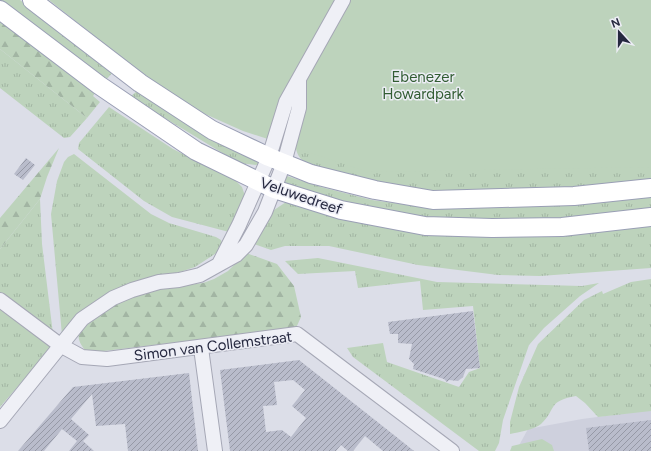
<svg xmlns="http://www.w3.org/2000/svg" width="651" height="451" font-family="Figtree,sans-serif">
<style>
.built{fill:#ced0dd}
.grass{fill:url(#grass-tufts)}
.forest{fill:url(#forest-firs)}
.green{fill:#bdd3bc}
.building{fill:url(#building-hatch);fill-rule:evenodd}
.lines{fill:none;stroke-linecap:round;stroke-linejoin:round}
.minor-casing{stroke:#a5a7b5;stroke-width:16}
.major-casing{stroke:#9a9fb5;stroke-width:20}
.minor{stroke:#eff0f6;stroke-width:14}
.major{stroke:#fff;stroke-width:18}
.labels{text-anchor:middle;stroke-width:3;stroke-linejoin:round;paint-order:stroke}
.park-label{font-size:15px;fill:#315c32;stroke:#ecedf5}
.street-label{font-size:15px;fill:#25283f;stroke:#ecedf5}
</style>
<defs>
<pattern id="grass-tufts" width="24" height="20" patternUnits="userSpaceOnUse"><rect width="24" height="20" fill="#bdd3bc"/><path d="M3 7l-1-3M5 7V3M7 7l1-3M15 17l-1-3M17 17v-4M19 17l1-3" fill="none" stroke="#a2b5a3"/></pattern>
<pattern id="forest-firs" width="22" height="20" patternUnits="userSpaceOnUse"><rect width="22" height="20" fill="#bdd3bc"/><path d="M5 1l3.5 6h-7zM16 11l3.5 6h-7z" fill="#a2b5a3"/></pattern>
<pattern id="building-hatch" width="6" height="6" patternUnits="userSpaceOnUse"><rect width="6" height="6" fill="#b9bccb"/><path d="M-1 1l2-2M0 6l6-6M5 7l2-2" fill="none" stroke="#9699a6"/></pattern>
</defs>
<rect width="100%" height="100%" fill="#dcdee8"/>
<path class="built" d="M651,410V451H516L528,429L582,419Z"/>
<path class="grass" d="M0,0H20L113,72L106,80L0,3Z
M0,49L87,118L70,137L64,138L0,88Z
M138,90L259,160L258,164L256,165L239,163L130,97Z
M109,107L173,149L235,180L242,187L245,196L229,232L172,217L144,201L78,149L79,143Z
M295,130L651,136V182L580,189L434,192L362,179L308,164C294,157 295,144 295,130Z
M74,154L151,214L169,223L216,237L221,240L223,245L218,252L195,267L174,274L62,335L51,214L57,181L64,162L68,157Z
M287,176L321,187L372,200L430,208L651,194V211L556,220L466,222L371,211L284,184L283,177Z
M40,199L42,244L53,334L0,293V249Z
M286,202L341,216L651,222V268L540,276L498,275L418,265L329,246H285L271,250L254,244L271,212Z
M318,258L437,282L582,286L599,283L580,296L544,328L529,345L503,420L499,443L495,451H479L353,357L347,348L383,343L387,362L459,387L469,372L480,368L473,306L423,310L420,281L358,288L355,271L298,274L285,261Z
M651,279V411L598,417L585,403L576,396C547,401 557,409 541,424C534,430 519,432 510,434V422L519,387L538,344L584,300L602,291L603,294L631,282Z
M0,308L52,347L0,407Z
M542,439L552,445L554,451H510L512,446Z"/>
<path class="forest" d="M0,18L95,93L93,96L100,102L87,118L0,49Z
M59,148L47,177L40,199L0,249V218Z
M246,253L277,264L294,286L301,317L296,328L104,351L87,352C81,346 76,338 80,330L116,303L156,289L203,283L214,279L228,271Z"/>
<path class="green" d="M49,0H651V167L369,172L243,131L176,101Z"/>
<path class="building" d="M26,158L35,165L23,180L14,174Z
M473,311L480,368L466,369L463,377L458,381L449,380L447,382L444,379L413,369L414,364L409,359L412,344L398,343V334H390L388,322Z
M299,360L399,439L414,451H383L365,436L353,451H348L341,445L336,451H230L220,370ZM293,380L305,390L292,406L306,418L291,437L282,430L266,432L263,406L277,405L274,382Z
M189,373L198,451H128L125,424L96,426L92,394L71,419L89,435L83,441L94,451H69L77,441L62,429L44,451H18L73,387Z
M651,420V451H589L586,428Z"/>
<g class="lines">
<g class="minor-casing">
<path id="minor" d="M219,264L239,225L269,157L286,102L343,0
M0,300L60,345L82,357L107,359L297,334L452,451
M201,348L215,451
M0,421L82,319L113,298L132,290L159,282L179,280L200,275L236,255L246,245L265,212L284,163L299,108V80"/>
</g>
<g class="major-casing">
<path id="major" d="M32,0L140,83L212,130L269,157L311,174L375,190L433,200L574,196L651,188
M0,10L99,85L196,151L274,189L341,210L425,226L492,228L562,227L651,217"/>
</g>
<use href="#minor" class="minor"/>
<use href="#major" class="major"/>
</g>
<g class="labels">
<g class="park-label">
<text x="423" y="82">Ebenezer<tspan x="423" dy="17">Howardpark</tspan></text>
</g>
<g class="street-label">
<text transform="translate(301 196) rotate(19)" y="5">Veluwedreef</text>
<text transform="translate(213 346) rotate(-7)" y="5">Simon van Collemstraat</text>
</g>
</g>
<g transform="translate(619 32) rotate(339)" stroke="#ecedf5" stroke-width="3" paint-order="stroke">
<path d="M0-3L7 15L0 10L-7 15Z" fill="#25283f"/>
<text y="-6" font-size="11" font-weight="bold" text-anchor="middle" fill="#25283f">N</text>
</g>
</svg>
